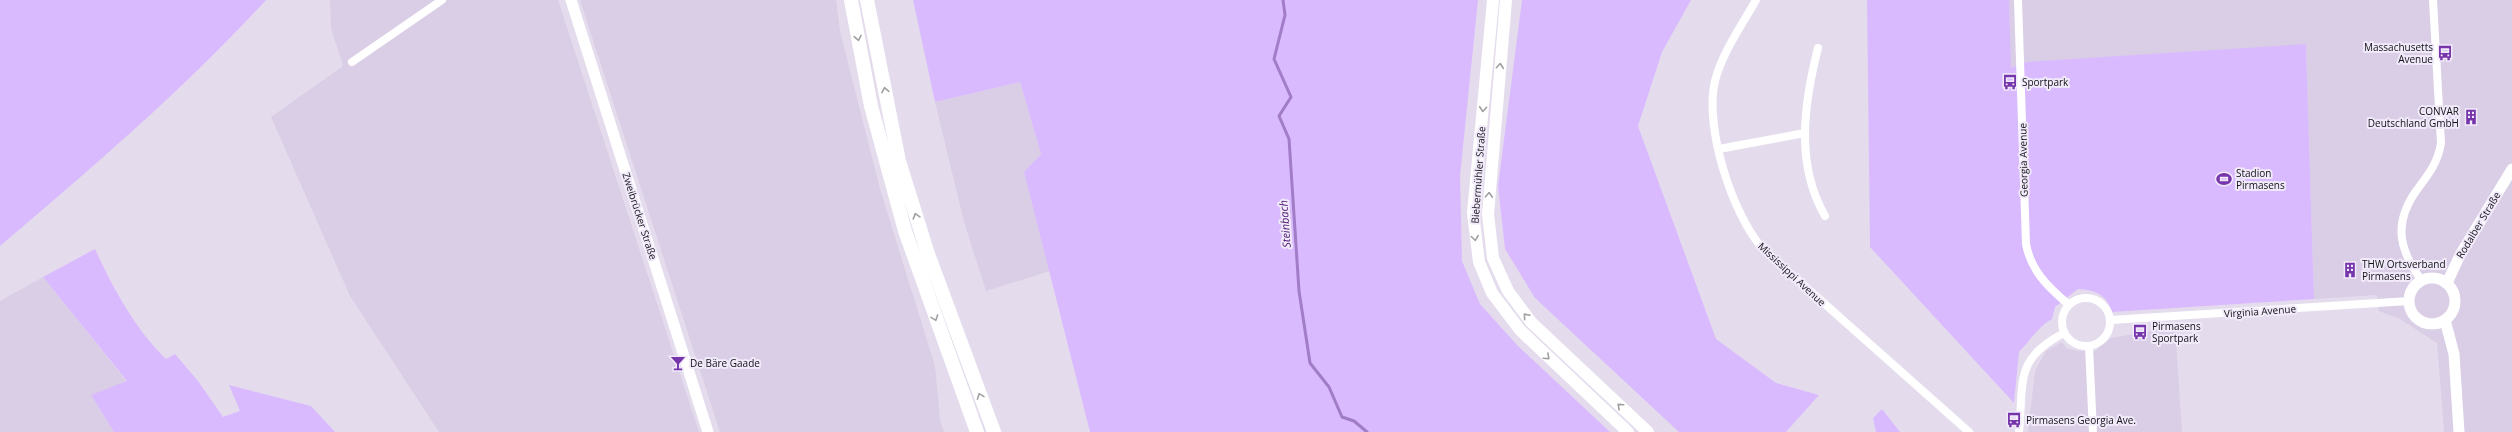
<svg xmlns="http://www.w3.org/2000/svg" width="2512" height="432" font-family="'Open Sans',sans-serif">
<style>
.built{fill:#d9cee5}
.green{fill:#dabafe}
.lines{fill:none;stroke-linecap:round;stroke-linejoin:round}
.stream{stroke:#a17cc7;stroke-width:3}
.street{stroke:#fff;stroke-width:8}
.secondary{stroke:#fff;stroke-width:11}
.primary{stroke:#fff;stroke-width:12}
.highway{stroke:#fff;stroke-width:14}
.oneway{stroke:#a09fa1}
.labels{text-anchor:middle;stroke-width:4;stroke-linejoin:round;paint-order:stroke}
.poi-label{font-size:10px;fill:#121015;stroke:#f1eafa;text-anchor:start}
.street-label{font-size:10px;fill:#121015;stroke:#f1eafa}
.water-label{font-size:11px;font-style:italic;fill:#48126d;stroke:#f1eafa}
</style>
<rect width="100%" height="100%" fill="#e4dced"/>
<path class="built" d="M330,0H558L699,432H439L350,296L271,117L343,66L331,28Z
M580,0H836L840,31L880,189L935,366L940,420L944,432H720Z
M2009,0H2512V432H2444L2437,343L2400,319L2379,311L2377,295L2314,299L2306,45L2026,62L2010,68Z
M1020,82L1041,154L1024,172L1050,271L986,291L964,222L935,102Z
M43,277L127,382L91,395L114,432H0V301Z
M2175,327L2182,432H2028L2035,371L2046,351L2062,342L2066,348L2077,351H2095L2111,338Z"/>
<path class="green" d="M0,0H266C184,89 92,168 0,246Z
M913,0H1478L1460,176L1462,261L1480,304L1518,346L1610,432H1090L1024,172L1041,154L1020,82L935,102Z
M1522,0H1691L1662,52L1638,126L1716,339L1776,383L1819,395L1786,432H1679L1535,298L1505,249L1498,186Z
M1867,0H2009L2011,68L2026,62L2306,44L2314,299L2112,312C2107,295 2096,290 2078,289L2055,307L2052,319C2039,326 2030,341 2019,352L2014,403L1870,247Z
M95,249C113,288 135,329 166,359L175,354L198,381L223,417L240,411L229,385L311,406L335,432H114L91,395L127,381L43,277Z
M1882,409L1900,432H1876L1873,418Z"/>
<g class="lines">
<path class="stream" d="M1283,0L1285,15L1274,59L1291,97L1279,116L1289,139L1299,291L1310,363L1329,387L1342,417L1354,421L1367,432"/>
<path class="street" d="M1756,0C1742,25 1722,53 1715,81C1704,127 1732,214 1763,249L1969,432
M2018,0L2026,244C2031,271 2048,287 2068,304
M1818,48C1804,103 1795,164 1825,216
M352,62L442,0
M1719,149L1805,133
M2422,281C2399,250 2393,224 2416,191C2428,175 2438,163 2441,143L2433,0
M2062 322a24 24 0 1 1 48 0a24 24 0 1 1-48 0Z
M2111,320L2409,301
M2089,346L2093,432
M2019,432C2024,381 2014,359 2064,333"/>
<path class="secondary" d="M571,0L708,432
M2409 301a23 23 0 1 1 46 0a23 23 0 1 1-46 0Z
M2447,283L2460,255L2512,169
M2445,320L2454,354L2459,432"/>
<path class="primary" d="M1493,0L1473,213L1479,262L1492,293L1520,330L1628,432
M1506,0L1488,214L1493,258L1508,291L1531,322L1648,432"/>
<path class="highway" d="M851,0L871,106L905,231L977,432
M867,0L899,161L928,254L994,432"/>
</g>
<defs><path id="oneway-chevron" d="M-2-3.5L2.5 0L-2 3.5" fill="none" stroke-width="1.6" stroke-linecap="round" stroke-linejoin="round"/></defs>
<g class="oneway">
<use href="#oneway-chevron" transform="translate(858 38) rotate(79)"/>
<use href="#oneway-chevron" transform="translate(1500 66) rotate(-85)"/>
<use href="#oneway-chevron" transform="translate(885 90) rotate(-101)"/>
<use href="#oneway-chevron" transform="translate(1483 109) rotate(95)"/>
<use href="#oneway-chevron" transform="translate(1489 195) rotate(-87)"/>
<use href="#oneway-chevron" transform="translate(916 216) rotate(-107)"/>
<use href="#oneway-chevron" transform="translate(1475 238) rotate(82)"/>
<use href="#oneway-chevron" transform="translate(1526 316) rotate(-131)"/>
<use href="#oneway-chevron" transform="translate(935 318) rotate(70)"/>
<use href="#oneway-chevron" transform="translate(1547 357) rotate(43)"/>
<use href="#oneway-chevron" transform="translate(980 396) rotate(-111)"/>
<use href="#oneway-chevron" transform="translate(1620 406) rotate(-138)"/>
</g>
<defs>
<g id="bus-bare" transform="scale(1.2)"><path d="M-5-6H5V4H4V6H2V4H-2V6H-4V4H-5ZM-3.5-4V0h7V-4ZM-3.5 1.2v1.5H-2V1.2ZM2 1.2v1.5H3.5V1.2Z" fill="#7635aa" stroke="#f1eafa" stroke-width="2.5" paint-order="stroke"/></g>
<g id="building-bare" transform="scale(1.2)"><path d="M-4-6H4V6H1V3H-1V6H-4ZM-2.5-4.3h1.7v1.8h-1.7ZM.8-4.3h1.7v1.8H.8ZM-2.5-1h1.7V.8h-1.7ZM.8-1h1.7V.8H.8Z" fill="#7635aa" stroke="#f1eafa" stroke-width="2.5" paint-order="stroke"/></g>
<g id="stadium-bare" transform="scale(1.2)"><path d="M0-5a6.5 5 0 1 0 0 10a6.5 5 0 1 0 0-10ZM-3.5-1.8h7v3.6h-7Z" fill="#7635aa" stroke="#f1eafa" stroke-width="2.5" paint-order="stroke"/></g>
<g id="bar-bare" transform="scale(1.2)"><path d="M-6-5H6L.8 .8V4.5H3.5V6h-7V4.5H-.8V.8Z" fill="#7635aa" stroke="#f1eafa" stroke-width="2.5" paint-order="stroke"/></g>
</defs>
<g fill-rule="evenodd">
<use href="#bus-bare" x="2445" y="53"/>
<use href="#bus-bare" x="2010" y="82"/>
<use href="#building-bare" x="2471" y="117"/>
<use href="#stadium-bare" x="2224" y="179"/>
<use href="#building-bare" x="2350" y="270"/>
<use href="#bus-bare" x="2140" y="332"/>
<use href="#bar-bare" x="678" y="363"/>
<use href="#bus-bare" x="2014" y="420"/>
</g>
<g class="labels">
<g class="poi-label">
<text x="2433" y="51" text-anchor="end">Massachusetts<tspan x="2433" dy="12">Avenue</tspan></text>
<text x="2022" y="86">Sportpark</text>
<text x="2459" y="115" text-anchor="end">CONVAR<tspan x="2459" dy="12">Deutschland GmbH</tspan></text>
<text x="2236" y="177">Stadion<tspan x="2236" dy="12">Pirmasens</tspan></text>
<text x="2362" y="268">THW Ortsverband<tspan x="2362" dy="12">Pirmasens</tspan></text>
<text x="2152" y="330">Pirmasens<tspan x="2152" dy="12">Sportpark</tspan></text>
<text x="690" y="367">De Bäre Gaade</text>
<text x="2026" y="424">Pirmasens Georgia Ave.</text>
</g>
<g class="street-label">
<text transform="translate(2023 160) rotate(-91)" y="4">Georgia Avenue</text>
<text transform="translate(1478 175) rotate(-86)" y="4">Biebermühler Straße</text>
<text transform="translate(640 216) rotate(72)" y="4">Zweibrücker Straße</text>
<text transform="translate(2478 225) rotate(-59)" y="4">Rodalber Straße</text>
<text transform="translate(1792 274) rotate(43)" y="4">Mississippi Avenue</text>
<text transform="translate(2260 311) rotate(-4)" y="4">Virginia Avenue</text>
</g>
<g class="water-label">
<text transform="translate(1285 224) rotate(-94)" y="4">Steinbach</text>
</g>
</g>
</svg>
